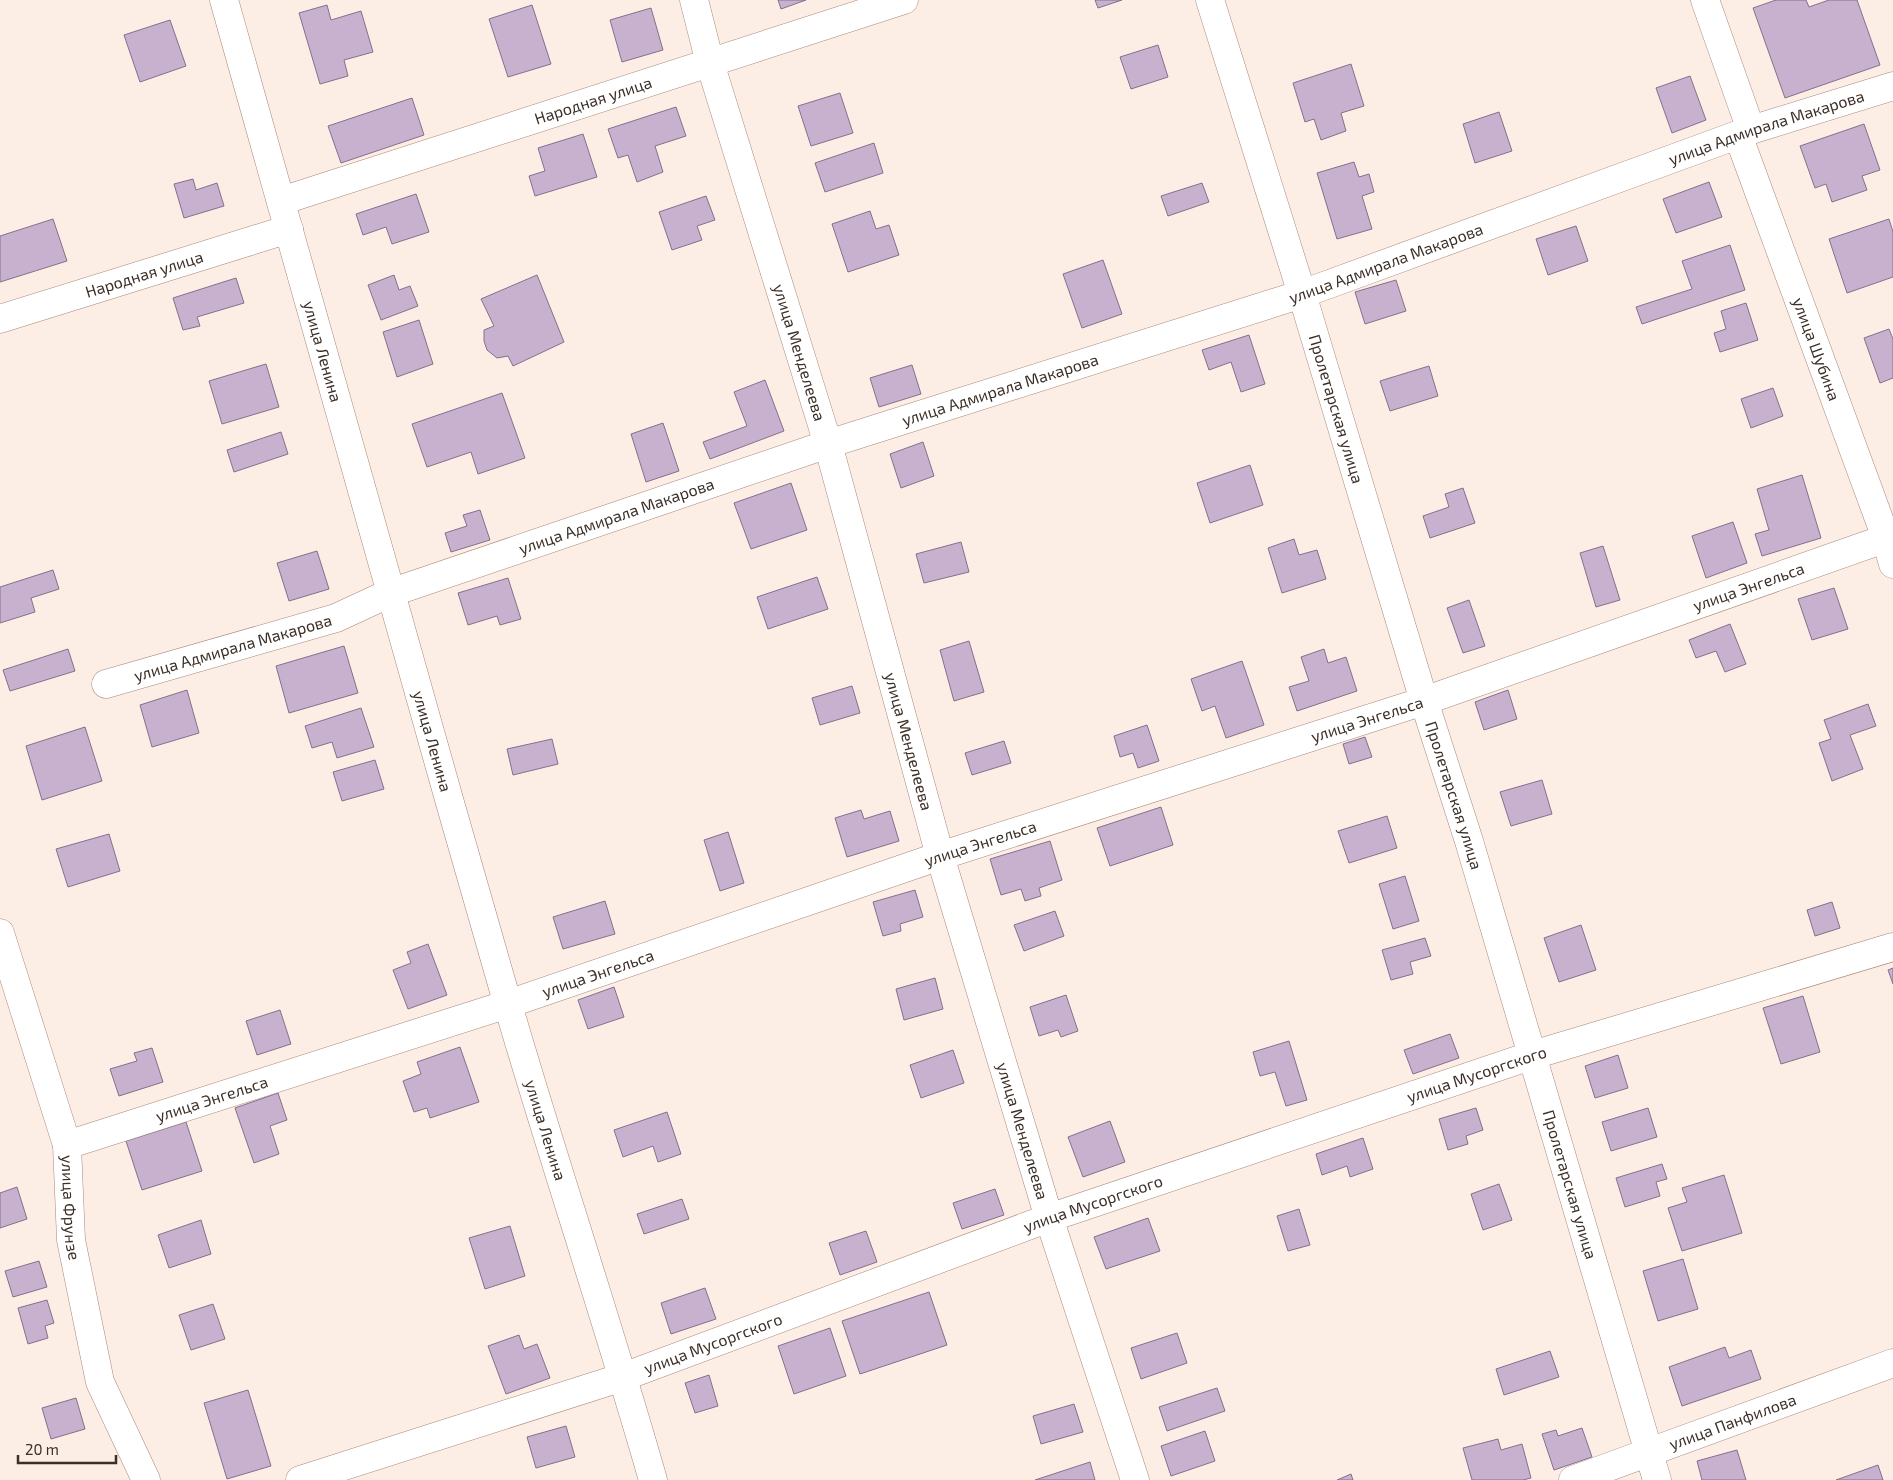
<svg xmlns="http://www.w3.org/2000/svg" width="1893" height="1480" font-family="'Exo 2',sans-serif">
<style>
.building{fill:#c7b1cf;stroke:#84708c}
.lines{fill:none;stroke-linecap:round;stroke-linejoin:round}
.street-casing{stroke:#aa8878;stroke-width:29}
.secondary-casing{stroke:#aa8878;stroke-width:29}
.street{stroke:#fff;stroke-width:28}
.secondary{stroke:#fff;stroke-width:28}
.labels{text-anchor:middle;stroke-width:4;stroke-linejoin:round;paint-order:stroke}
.street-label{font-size:16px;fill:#3c2f28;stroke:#fcede5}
</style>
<rect width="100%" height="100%" fill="#fcede5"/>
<path class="building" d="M778,0H806L781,9Z
M1095,0H1122L1098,8Z
M1776,0H1806L1809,7L1829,0H1857L1880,65L1785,98L1753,8Z
M327,5L331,20L361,11L373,52L344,60L348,76L320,84L299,13Z
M532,5L551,64L508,77L489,19Z
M651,8L663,50L622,62L610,20Z
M170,20L186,66L140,82L124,35Z
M1158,45L1168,77L1131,89L1120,57Z
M1351,64L1364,106L1341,113L1346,131L1321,140L1314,119L1305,122L1293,83Z
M1690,76L1706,120L1672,133L1656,88Z
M840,93L853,133L811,146L798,106Z
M412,98L424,135L341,163L328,126Z
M676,107L686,136L655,146L663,172L637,182L628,155L618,158L608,129Z
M1499,112L1512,151L1475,163L1463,124Z
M1864,124L1880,170L1862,176L1867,190L1832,202L1826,184L1815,188L1800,146Z
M583,134L597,177L535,196L529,176L545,171L538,148Z
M874,143L883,173L825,192L815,163Z
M1354,162L1359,177L1369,174L1374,192L1362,196L1372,229L1337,239L1317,173Z
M193,179L196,190L217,183L224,206L184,218L174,184Z
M1709,182L1722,217L1676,233L1663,199Z
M1202,183L1209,202L1168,216L1161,196Z
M416,194L429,232L392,244L386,227L363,235L356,214Z
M706,196L715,220L697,226L702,240L672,250L659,212Z
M870,211L876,229L889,225L899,255L848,272L832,224Z
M53,219L67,261L0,282V236Z
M1889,219L1893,232V277L1847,293L1829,239Z
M1576,226L1588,261L1548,275L1536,239Z
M1730,245L1745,290L1642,324L1636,307L1692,289L1682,261Z
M1103,260L1122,314L1082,328L1063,274Z
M394,275L399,290L410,286L418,306L381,320L368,285Z
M537,275L564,342L513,366L508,356L497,358L487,350L484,341V330L494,326L481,299Z
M236,278L244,303L197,317L200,326L183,330L173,298Z
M1396,280L1406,311L1365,324L1355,292Z
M1746,303L1758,340L1720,352L1714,333L1726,329L1721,311Z
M419,320L433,364L397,377L383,332Z
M1889,329L1893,339V378L1880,383L1864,338Z
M1249,335L1265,384L1241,392L1231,362L1209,370L1202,350Z
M266,364L279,407L222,424L209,381Z
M912,365L921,394L879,407L870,378Z
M1429,366L1438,396L1390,411L1380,381Z
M765,380L784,431L710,459L703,442L747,426L734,392Z
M1773,388L1783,416L1751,428L1741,399Z
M502,393L525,458L478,474L471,452L427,467L412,424Z
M663,423L679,471L646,482L631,434Z
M281,432L288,454L234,472L227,450Z
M923,442L934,476L901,488L890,454Z
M1250,465L1263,505L1210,523L1197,483Z
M1802,475L1821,538L1762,556L1755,534L1769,530L1757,489Z
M791,483L807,530L751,549L734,503Z
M1463,488L1475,523L1430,538L1423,516L1449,507L1445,494Z
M480,510L490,540L451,552L445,533L467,526L463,515Z
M1733,522L1747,563L1706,578L1692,536Z
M1294,539L1299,555L1317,550L1326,579L1282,593L1268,548Z
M961,542L969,572L924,583L916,554Z
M1603,546L1620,600L1596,607L1580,553Z
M317,551L329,589L289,601L277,563Z
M53,570L59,589L31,598L35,612L0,623V587Z
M817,577L828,609L768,629L757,597Z
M508,578L521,619L500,625L497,616L468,625L458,593Z
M1834,588L1848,629L1812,640L1798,599Z
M1469,600L1485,646L1463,653L1447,608Z
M1730,624L1746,664L1725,672L1716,651L1696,658L1689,640Z
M969,641L984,692L954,701L940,650Z
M344,646L358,693L289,713L276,666Z
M68,649L75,671L10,691L3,670Z
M1324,649L1328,663L1346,657L1357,691L1297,711L1289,687L1309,681L1301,657Z
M1242,661L1264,725L1226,738L1215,706L1202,711L1191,679Z
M852,686L860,713L820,725L812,698Z
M187,690L199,733L152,747L140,705Z
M1508,690L1517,719L1484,730L1475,702Z
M1868,704L1876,726L1850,735L1863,769L1832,781L1819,743L1831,739L1824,720Z
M361,708L374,747L337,758L332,742L312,748L305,726Z
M1147,725L1159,761L1138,768L1133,753L1120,757L1114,736Z
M85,727L102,781L42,800L26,746Z
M1365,737L1372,757L1349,764L1343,744Z
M552,739L558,764L513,775L507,749Z
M1004,741L1011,763L972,775L965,753Z
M375,760L384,789L342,801L333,772Z
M1542,780L1552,814L1511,826L1500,792Z
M1161,807L1173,845L1110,866L1097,828Z
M861,810L864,819L890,811L899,841L847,857L835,818Z
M1387,816L1397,848L1349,863L1338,831Z
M728,832L744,883L720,891L704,840Z
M109,834L120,871L68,887L56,849Z
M1050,841L1062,880L1039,888L1041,896L1025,901L1021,889L1001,895L990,859Z
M1405,876L1419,921L1393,929L1379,884Z
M915,890L923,917L900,924L901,931L883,936L873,902Z
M605,901L615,934L563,949L553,917Z
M1832,902L1840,928L1815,936L1807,910Z
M1055,911L1064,936L1024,951L1014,925Z
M1581,925L1596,970L1559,982L1544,938Z
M1425,938L1431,956L1410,962L1413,974L1391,980L1382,950Z
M428,944L447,995L408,1009L393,970L411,963L407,952Z
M1893,968V984L1888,970Z
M935,978L943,1009L904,1020L896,989Z
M614,987L624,1017L588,1029L578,1000Z
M1066,995L1078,1031L1061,1037L1058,1030L1039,1036L1030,1007Z
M1803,996L1820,1052L1781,1064L1763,1008Z
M280,1010L291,1044L257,1055L246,1021Z
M1450,1034L1459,1058L1413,1074L1404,1050Z
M1289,1041L1307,1100L1286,1106L1275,1072L1260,1076L1253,1052Z
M460,1047L479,1102L430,1118L427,1108L414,1112L403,1081L421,1074L417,1062Z
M152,1048L163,1082L119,1096L110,1069L137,1061L134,1053Z
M953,1050L964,1083L921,1098L910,1065Z
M1618,1055L1628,1088L1595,1098L1585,1066Z
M278,1093L287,1120L270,1126L279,1154L254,1163L235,1108Z
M1476,1108L1483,1130L1466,1136L1468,1144L1448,1150L1439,1119Z
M1648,1108L1657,1137L1611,1151L1602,1122Z
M667,1112L681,1154L658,1162L653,1146L623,1157L614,1130Z
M1110,1121L1125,1162L1083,1177L1068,1137Z
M186,1122L202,1171L142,1190L126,1141Z
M1363,1138L1373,1169L1350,1177L1347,1166L1322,1175L1316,1154Z
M1662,1164L1667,1179L1656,1182L1660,1196L1625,1207L1616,1178Z
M1724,1175L1742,1233L1682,1251L1668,1208L1687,1202L1682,1188Z
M1499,1184L1512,1220L1483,1230L1471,1194Z
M17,1187L27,1219L0,1228V1193Z
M995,1189L1004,1215L962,1229L953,1203Z
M682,1199L689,1219L644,1234L637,1214Z
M1299,1209L1310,1245L1288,1251L1277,1216Z
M1148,1218L1160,1251L1106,1269L1094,1237Z
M201,1220L211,1254L169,1268L158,1235Z
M510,1226L525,1276L485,1289L469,1238Z
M866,1231L877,1262L840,1275L829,1243Z
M1683,1259L1698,1309L1658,1321L1643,1271Z
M39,1261L47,1287L13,1297L5,1271Z
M705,1288L716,1319L671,1334L661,1303Z
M929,1292L947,1345L860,1374L842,1321Z
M47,1300L54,1323L45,1326L48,1338L28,1344L18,1308Z
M213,1304L225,1339L191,1350L179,1315Z
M830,1328L846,1376L794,1394L778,1346Z
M1177,1333L1187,1363L1141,1379L1131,1348Z
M519,1335L524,1349L537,1344L550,1378L506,1394L488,1346Z
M1725,1347L1729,1358L1751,1350L1761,1379L1682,1406L1669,1367Z
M1550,1351L1559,1377L1504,1395L1496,1369Z
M709,1375L718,1406L695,1413L685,1383Z
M1217,1388L1225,1411L1167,1431L1159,1407Z
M248,1390L271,1466L227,1479L204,1403Z
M76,1398L85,1429L51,1439L42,1408Z
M1074,1404L1083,1432L1041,1444L1033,1416Z
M566,1426L575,1457L536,1468L527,1437Z
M1582,1428L1592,1457L1554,1470L1542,1434L1556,1430L1558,1436Z
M1205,1431L1215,1461L1171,1476L1161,1446Z
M1498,1439L1501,1450L1522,1444L1531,1478L1523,1480H1472L1463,1448Z
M1737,1450L1746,1480H1702L1697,1461Z
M1090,1462L1095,1480H1035Z
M1878,1465L1883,1480H1836Z
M1351,1474L1353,1480H1337Z"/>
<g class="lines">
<g class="street-casing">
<g id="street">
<path id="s1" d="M694,0L710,63L828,444L940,856L1049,1218L1135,1480"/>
<path id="s2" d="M1210,0L1302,294L1424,701L1469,841L1657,1480"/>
<path d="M1705,0L1751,130"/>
<path id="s3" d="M1738,135L1886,538L1893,564"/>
<path id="s4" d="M281,201L904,0"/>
<path id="s5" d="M0,319L289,229"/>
<path id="s6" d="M106,684L336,618L390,593L828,444L1302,294L1751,130L1893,86"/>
<path id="s7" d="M0,933L67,1145L71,1240L100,1382L146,1480"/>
<path id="s8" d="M67,1145L508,1004L940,856L1424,701L1893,536"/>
<path id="s9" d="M300,1480L623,1377L1049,1218L1533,1055L1893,947"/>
<path id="s10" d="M1573,1480L1893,1363"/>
</g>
</g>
<g class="secondary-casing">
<g id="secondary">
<path id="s11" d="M224,0C318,333 410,666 506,998C553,1160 607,1319 653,1480"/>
</g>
</g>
<use href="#street" class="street"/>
<use href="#secondary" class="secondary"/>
</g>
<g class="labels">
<g class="street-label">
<text dy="6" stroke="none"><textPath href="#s4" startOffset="328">Народная улица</textPath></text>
<text dy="6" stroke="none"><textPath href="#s6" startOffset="1752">улица Адмирала Макарова</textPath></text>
<text dy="6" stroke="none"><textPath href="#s6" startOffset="1348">улица Адмирала Макарова</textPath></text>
<text dy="6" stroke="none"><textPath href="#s5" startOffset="151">Народная улица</textPath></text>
<text dy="6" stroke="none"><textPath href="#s3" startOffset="228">улица Шубина</textPath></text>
<text dy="6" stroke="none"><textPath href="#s11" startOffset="365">улица Ленина</textPath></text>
<text dy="6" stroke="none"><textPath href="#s1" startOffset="368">улица Менделеева</textPath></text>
<text dy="6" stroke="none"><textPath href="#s6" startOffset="942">улица Адмирала Макарова</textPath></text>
<text dy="6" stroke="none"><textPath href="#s2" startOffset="428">Пролетарская улица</textPath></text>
<text dy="6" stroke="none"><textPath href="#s6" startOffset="538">улица Адмирала Макарова</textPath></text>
<text dy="6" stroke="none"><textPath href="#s8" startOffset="1772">улица Энгельса</textPath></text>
<text dy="6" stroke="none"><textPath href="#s6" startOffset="132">улица Адмирала Макарова</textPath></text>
<text dy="6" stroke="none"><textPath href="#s8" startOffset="1368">улица Энгельса</textPath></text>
<text dy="6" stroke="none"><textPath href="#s11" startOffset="770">улица Ленина</textPath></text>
<text dy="6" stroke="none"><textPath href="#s1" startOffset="772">улица Менделеева</textPath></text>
<text dy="6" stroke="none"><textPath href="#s2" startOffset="832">Пролетарская улица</textPath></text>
<text dy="6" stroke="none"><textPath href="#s8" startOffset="962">улица Энгельса</textPath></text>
<text dy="6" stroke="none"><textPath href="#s8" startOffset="558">улица Энгельса</textPath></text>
<text dy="6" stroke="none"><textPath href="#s9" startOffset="1245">улица Мусоргского</textPath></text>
<text dy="6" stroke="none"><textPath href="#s8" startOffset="152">улица Энгельса</textPath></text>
<text dy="6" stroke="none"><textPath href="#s11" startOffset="1175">улица Ленина</textPath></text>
<text dy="6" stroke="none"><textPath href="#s1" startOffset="1178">улица Менделеева</textPath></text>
<text dy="6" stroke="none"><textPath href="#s2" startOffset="1238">Пролетарская улица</textPath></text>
<text dy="6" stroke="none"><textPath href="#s9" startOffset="840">улица Мусоргского</textPath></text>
<text dy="6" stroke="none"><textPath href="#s7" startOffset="285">улица Фрунзе</textPath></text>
<text dy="6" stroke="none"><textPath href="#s9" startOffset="435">улица Мусоргского</textPath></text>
<text dy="6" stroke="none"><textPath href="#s10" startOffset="170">улица Панфилова</textPath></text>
</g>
</g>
<path d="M18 1455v8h98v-8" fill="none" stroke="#3c2f28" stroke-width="2.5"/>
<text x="25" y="1455" font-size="15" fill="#3c2f28" stroke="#fcede5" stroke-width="4" paint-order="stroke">20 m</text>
</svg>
